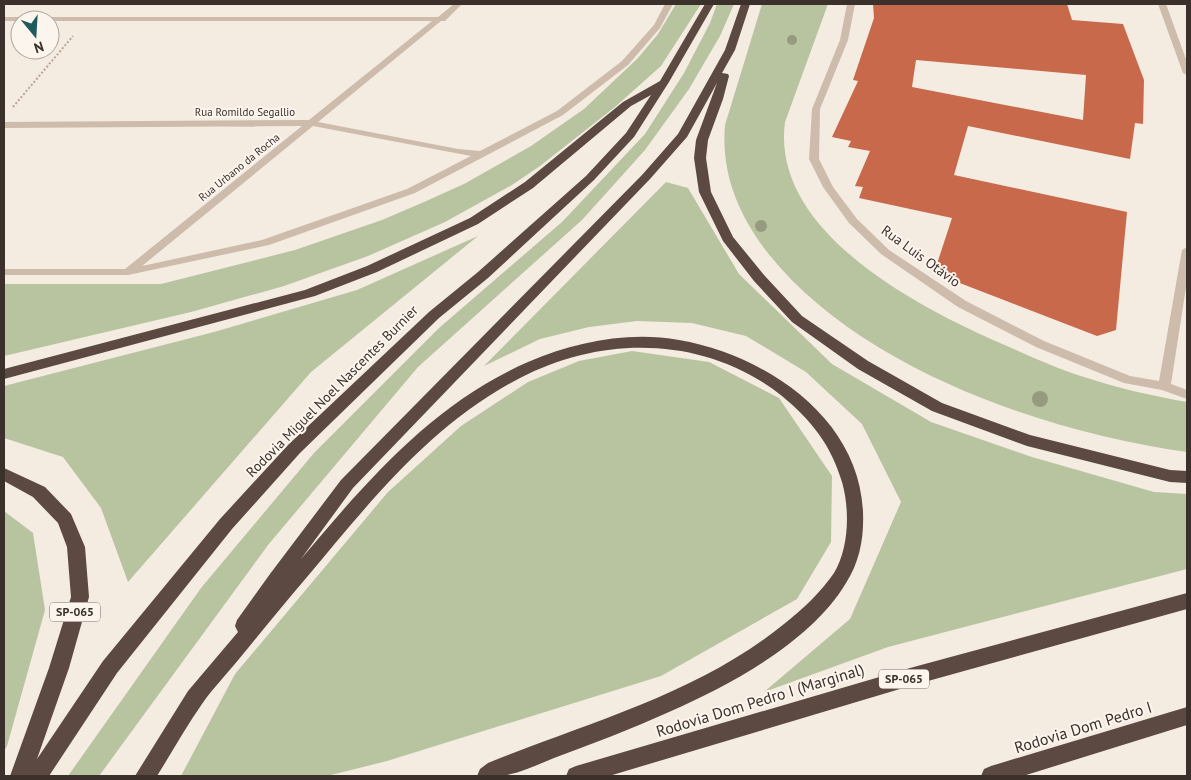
<svg xmlns="http://www.w3.org/2000/svg" width="1191" height="780" font-family="'PT Sans',sans-serif">
<style>
.green{fill:#b8c4a0}
.building{fill:#c8694b;fill-rule:evenodd}
.lines{fill:none;stroke-linecap:round;stroke-linejoin:round}
.path{stroke:#b9a596;stroke-width:2;stroke-dasharray:2 2;stroke-linecap:butt}
.minor{fill:#cdbbac;fill-rule:evenodd}
.highway{fill:#5c4a42;fill-rule:evenodd}
.tree{fill:#969b7f}
.labels{text-anchor:middle;stroke-width:4;stroke-linejoin:round;paint-order:stroke}
.far-street-label{font-size:11px;fill:#3b302b;stroke:#fbf5ee}
.shield{fill:#fbf5ee;stroke:#756b66;stroke-width:1}
.shield-label{font-size:12px;font-weight:bold;fill:#3b302b}
.street-label{font-size:14px;fill:#3b302b;stroke:#fbf5ee}
.near-street-label{font-size:16px;fill:#3b302b;stroke:#fbf5ee}
</style>
<rect width="100%" height="100%" fill="#f4ebe1"/>
<path class="green" d="M676,4H701L661,66L615,107L540,166L512,185L445,222L368,256L284,286L191,312L4,356V284H161L295,250L382,220L424,202L464,184L531,146L584,109L638,58L658,34Z
M717,4H734L720,36L689,89L645,150L582,220L418,367L268,545L99,776H68L201,588L314,453L439,328L562,222L645,134L684,73L710,23Z
M762,4H828L785,122C770,233 923,310 1007,346C1032,357 1058,369 1084,377C1118,388 1152,396 1187,402V452C1044,432 854,367 764,248C737,211 721,171 725,125Z
M666,182L688,188L739,274L832,364L931,422L1032,457L1154,492L1187,494V569L888,647L764,692L850,619L901,502L862,424L806,372L746,336L692,323L637,321L589,327L540,339L484,366Z
M478,236L311,372L128,582L101,508L63,457L4,438V386L214,332L357,290Z
M632,351L709,362L779,398L832,476L831,542L797,599L661,676L387,761L327,776H181L235,674L388,492L461,426L528,382L579,361Z
M4,511L33,533L45,610L7,746L4,751Z"/>
<path class="building" d="M873,4H1067L1072,20L1123,24L1144,80L1143,124L1135,123L1130,159L968,126L954,175L1127,212L1116,330L1097,336L952,280L935,270L952,218L859,198L863,187L855,186L870,151L848,147L851,141L832,137L858,81L853,80L874,18ZM916,60L1086,75L1083,120L912,87Z"/>
<g class="lines">
<path class="path" d="M13,107L73,36"/>
<path class="minor" d="M454,4H462L445,21H441L318,122L458,149L480,151L557,111L622,61L654,25L665,4H673L660,28L628,65L563,115L415,193L269,245L128,275H4V269H125L302,126L4,128V122L309,120L432,21H4V17H438ZM313,126L471,156L407,189L262,240L142,266Z
M847,4H855L848,40L820,109L819,159L833,187L857,219L889,250L966,301L1044,341L1130,376L1159,381L1182,250L1187,247V281L1171,384L1187,390V399L1162,390L1124,383L1036,347L958,307L881,254L849,223L823,187L809,159L812,109L840,40Z
M1158,4H1166L1187,62V75L1183,73Z"/>
<path class="highway" d="M705,4H714L669,82L634,137L594,180L488,278L439,318L300,453L232,529L117,673L49,776H10L49,668L71,597L67,547L58,523L33,497L4,481V468L45,487L71,514L85,547L89,597L69,668L37,759L103,661L220,519L288,445L429,312L478,272L586,176L626,133L651,95L631,106L533,188L478,224L377,272L315,296L4,379V369L305,290L367,266L470,218L525,182L623,102L660,81Z
M741,4H750L735,50L722,73L728,74L729,76L723,99L708,140L706,158L711,192L733,237L764,275L802,316L868,361L942,403L1030,435L1170,470L1187,471V483L1170,482L1027,446L932,411L858,369L792,322L754,281L723,241L699,192L694,158L696,140L717,83L687,137L650,179L353,488L301,559C366,482 433,403 528,362C575,342 628,331 679,340C765,355 859,417 863,512C864,537 860,561 846,583C811,642 730,685 669,712C631,729 592,744 554,758C539,764 523,772 507,775C498,778 486,776 477,776L480,769L488,763C589,722 698,694 784,624C802,610 821,592 834,573C849,548 850,510 842,482C831,445 812,421 782,396C707,336 604,334 520,378C431,424 370,502 307,577C284,604 261,632 239,659C227,674 213,688 202,704C186,727 172,752 157,776H135L188,691L238,632L235,626L237,620L270,574L341,480L642,175L678,134L725,50Z
M1187,593V609L910,686L609,776H566L569,769L576,766L910,668Z
M1187,707V725L1023,776H981L984,769L991,766Z"/>
</g>
<g class="tree">
<circle cx="792" cy="40" r="5"/>
<circle cx="761" cy="226" r="6"/>
<circle cx="1040" cy="399" r="8"/>
</g>
<g class="labels">
<g class="far-street-label">
<text x="245" y="116">Rua Romildo Segallio</text>
<text transform="translate(239 167) rotate(-39)" y="4">Rua Urbano da Rocha</text>
</g>
<g class="shield">
<rect x="50" y="602.5" width="50" height="19" rx="4"/>
<rect x="879" y="669.5" width="50" height="19" rx="4"/>
</g>
<g class="shield-label">
<text x="75" y="616">SP-065</text>
<text x="904" y="683">SP-065</text>
</g>
<g class="street-label">
<text transform="translate(921 256) rotate(36)" y="5">Rua Luis Otávio</text>
<text transform="translate(332 391) rotate(-45)" y="5">Rodovia Miguel Noel Nascentes Burnier</text>
</g>
<g class="near-street-label">
<text transform="translate(760 700) rotate(-17)" y="6">Rodovia Dom Pedro I (Marginal)</text>
<text transform="translate(1083 727) rotate(-17)" y="6">Rodovia Dom Pedro I</text>
</g>
</g>
<rect width="1191" height="780" fill="none" stroke="#3b302b" stroke-width="10"/>
<g transform="translate(35 35) rotate(162)"><circle r="24" fill="#fbf5ee" stroke="#aea6a0"/>
<path d="M0-4L9 19L0 12L-9 19Z" fill="#1f5a5e"/>
<text y="-8" font-size="14" font-weight="bold" text-anchor="middle" fill="#3b302b">N</text>
</g>
</svg>
